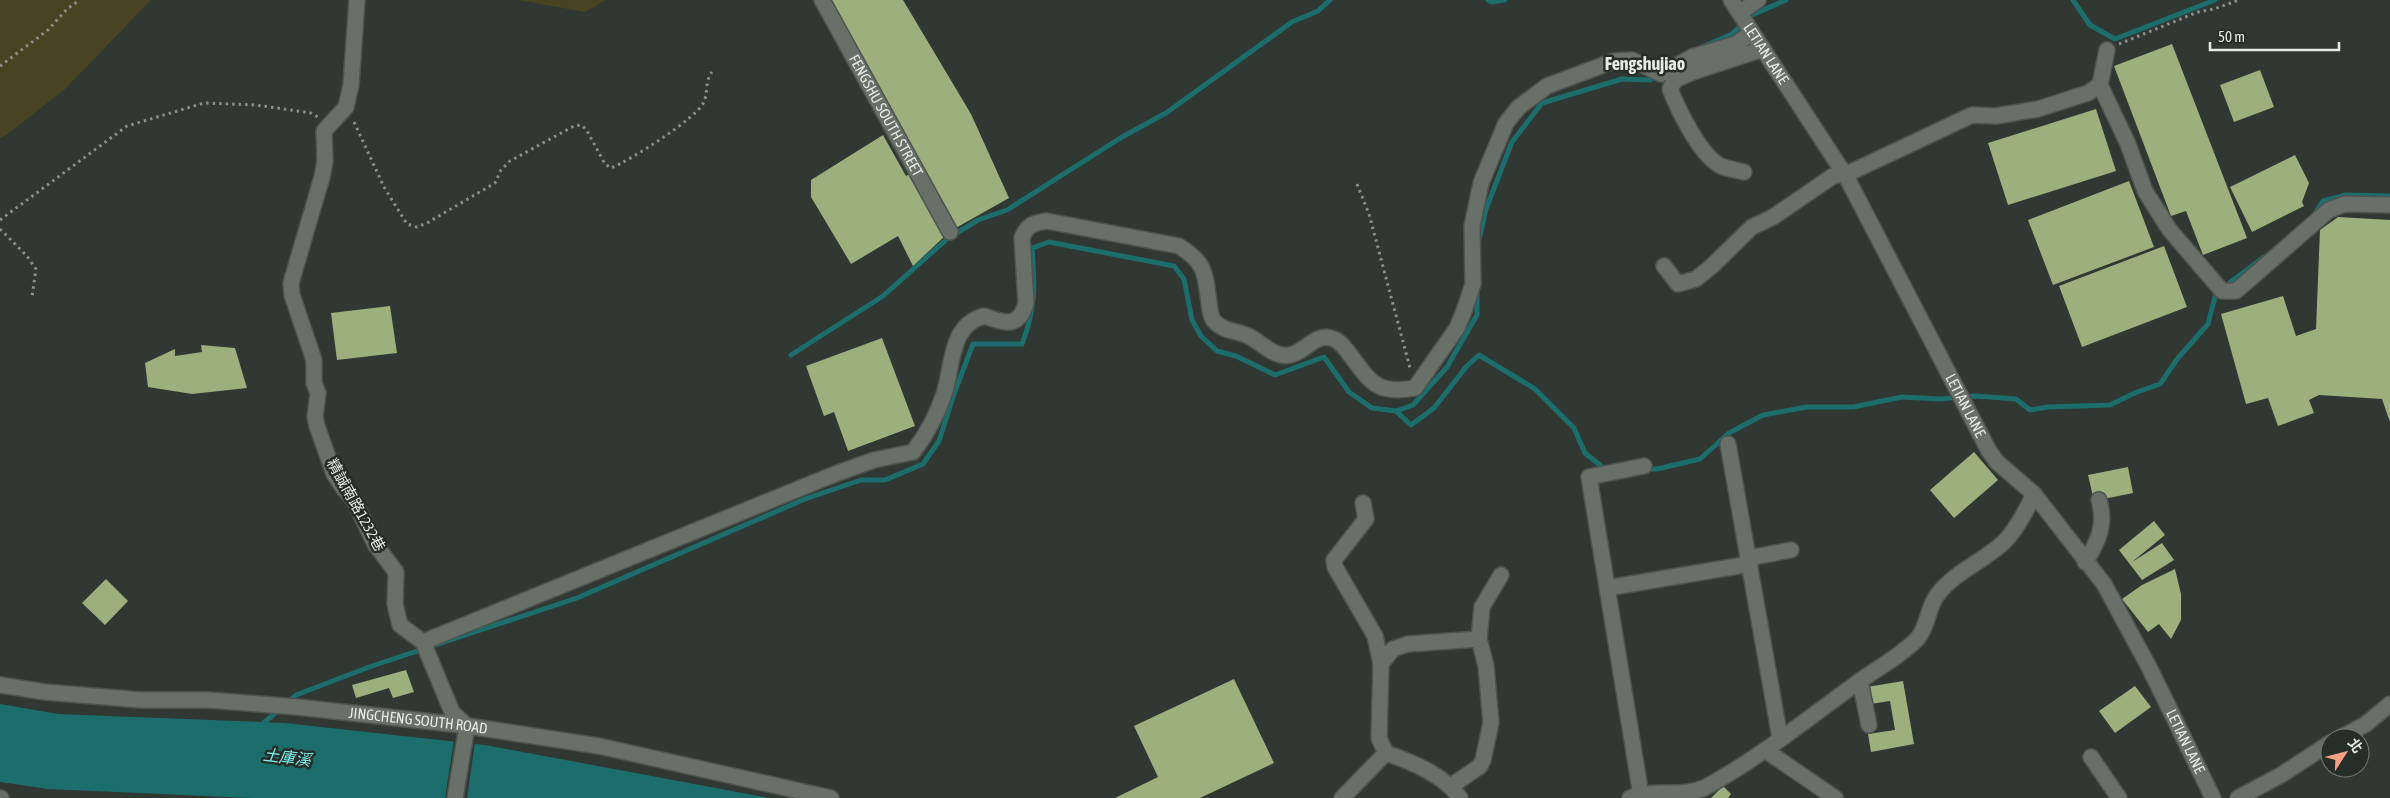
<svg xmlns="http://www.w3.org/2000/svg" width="2390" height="798" font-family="'Asap Condensed','Noto Sans TC',sans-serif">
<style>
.green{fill:#474421}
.water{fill:#1b6e6b}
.pier{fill:#313732}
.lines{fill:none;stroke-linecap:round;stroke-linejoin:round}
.stream{stroke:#1b6e6b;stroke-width:5}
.building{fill:#9bb07c}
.minor-casing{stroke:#4f534f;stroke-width:18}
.path{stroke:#8a8f8a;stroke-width:3;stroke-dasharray:2.5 4;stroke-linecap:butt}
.minor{stroke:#696f69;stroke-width:15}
.labels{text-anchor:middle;stroke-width:5;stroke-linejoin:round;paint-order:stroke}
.street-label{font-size:15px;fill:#e7ebe7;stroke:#272d28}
.water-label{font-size:16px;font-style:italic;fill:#7befea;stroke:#272d28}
.quarter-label{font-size:18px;font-weight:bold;fill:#e7ebe7;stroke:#272d28}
</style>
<rect width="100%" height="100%" fill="#313732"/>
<path class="green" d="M0,0H151L65,89L8,134L0,138Z
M519,0H606L585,12Z"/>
<path class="water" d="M0,704L58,714L285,723L485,745L770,798H251L48,789L0,782Z"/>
<path class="pier" d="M454,740L475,742L467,798H445Z"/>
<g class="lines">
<path class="stream" d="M1488,0L1491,2L1505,0
M2073,0L2090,25L2115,39L2215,0
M1702,47L1732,34L1752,15L1786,0
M2314,215L2323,201L2346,195L2390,196
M1478,245L1486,209L1512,142L1542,103L1622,79L1650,80L1657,74
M791,355L883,296L947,239L978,220L1007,210L1122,137L1166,113L1292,22L1318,11L1330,0
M1396,411L1411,425L1434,408L1466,367L1479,355L1535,389L1574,428L1585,453L1606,470
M1646,469H1657L1700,459L1729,433L1763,415L1807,407H1853L1902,397L1939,399L1976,396L2016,399L2030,410L2048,407L2110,405L2137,392L2160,384L2178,358L2208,324L2216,293L2264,257
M286,704L296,695L372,666L577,598L805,499L861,480H885L923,464L939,441L954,394L973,344H1022C1036,307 1035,287 1032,248L1049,242L1174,266L1184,279L1192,320L1201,336L1217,351L1236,356L1275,375L1324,357L1349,392L1372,408L1396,411L1413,405L1447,367L1477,315V291
M260,726L280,709"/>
</g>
<path class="building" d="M826,0H903L971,114L1009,198L954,229Z
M2172,44L2247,238L2203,255L2186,211L2171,216L2114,66Z
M2260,70L2274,107L2234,122L2220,85Z
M2096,109L2116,171L2008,205L1988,143Z
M883,135L906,176L911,173L945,236L913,266L898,236L851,264L811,197V180Z
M2295,155L2309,183L2302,202L2304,206L2252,232L2230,187Z
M2129,181L2154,247L2053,285L2028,220Z
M2338,217L2390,220V422L2382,399L2319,395L2309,400L2314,413L2278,426L2268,398L2246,404L2221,314L2283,296L2296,336L2316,329L2320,230Z
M2164,246L2187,307L2082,347L2059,286Z
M390,306L397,353L337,360L331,313Z
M882,338L915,426L848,451L834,412L824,416L806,366Z
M201,345L235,348L247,388L192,394L148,387L145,363L175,349V356L202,352Z
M1974,452L1998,480L1954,518L1930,490Z
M2128,467L2133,493L2094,501L2088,475Z
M2154,521L2165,535L2132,562L2162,543L2174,560L2142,580L2119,550Z
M2175,569L2181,594V620L2171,639L2159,624L2148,632L2122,599L2142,585Z
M106,579L128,601L105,625L82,603Z
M406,670L414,692L393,698L389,688L356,698L352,685Z
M1234,679L1274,763L1200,798H1115L1158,777L1134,726Z
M1903,681L1914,744L1871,752L1868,734L1895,730L1890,701L1864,705L1861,688Z
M2135,686L2151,707L2115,733L2099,711Z
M1723,786L1731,794L1728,798H1711Z"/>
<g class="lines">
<g class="minor-casing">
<g id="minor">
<path d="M357,0L351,85L346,107L324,131L325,161L322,177L291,283L292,295L314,360V383L318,393L315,417L317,426L334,474L344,489L354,500L375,544L396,572L395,604L400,625L423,642L452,712L467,726L455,798"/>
<path id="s1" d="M822,0L950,232"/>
<path id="s2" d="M1731,0L1847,178L1989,451L1997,462L2034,494L2104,584L2150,669L2213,798"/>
<path d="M1740,13L1758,0"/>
<path d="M2100,85L2128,144L2145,191L2169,229L2222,291H2236L2329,210L2345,204L2390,205"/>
<path d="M1744,172C1737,170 1728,169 1721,166C1700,156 1678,109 1670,89L1675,80L1693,72L1763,49"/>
<path d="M1664,266L1678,284L1696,279L1712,266L1752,227L1773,217L1833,176L1849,173L1972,115L1996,116L2038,109L2088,93L2100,85L2107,50"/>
<path d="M1728,444L1780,738"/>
<path d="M1363,503L1366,519L1334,560L1335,567L1375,636L1381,664"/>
<path d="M1748,558L1791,550"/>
<path d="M2085,562C2099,541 2106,524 2099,500"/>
<path d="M1607,588L1750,564"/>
<path d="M423,642L835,474L874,460L913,452C927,434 937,415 944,394C953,367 949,325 984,316C1004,323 1019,329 1026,303L1022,238C1027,225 1033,223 1047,221L1179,246C1206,263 1205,273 1209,303C1210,309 1210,316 1214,321C1225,333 1240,330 1252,338C1264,345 1277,360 1293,354C1306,350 1316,334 1331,338C1339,340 1343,346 1348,352C1370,381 1375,395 1415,388L1457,328L1464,311L1473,284L1472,226L1481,183L1506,123L1519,107L1547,86L1614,61L1632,60L1661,74L1692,57L1736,44L1752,33"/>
<path d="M1860,681L1869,725"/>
<path id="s3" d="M0,685L45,692L141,700H208L297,707L461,725L599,746L831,798"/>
<path d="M2340,738L2366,724L2390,704"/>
<path d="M1765,750L1835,798"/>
<path d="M1386,753C1412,762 1444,775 1460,798"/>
<path d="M2091,757L2119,798"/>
<path d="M1451,786L1480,766L1483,760L1491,723L1486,666L1479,639L1482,607L1501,575"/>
<path d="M1641,795L1589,477L1644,466"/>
<path d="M0,798H1"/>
<path d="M1342,798L1386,753L1379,738L1381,664L1393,649L1408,644L1479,639"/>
<path d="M1630,798C1651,788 1680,798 1704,788C1758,759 1807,719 1857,683C1877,668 1900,657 1918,638C1928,626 1928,606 1938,594C1956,571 1984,561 2004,542C2017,529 2026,511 2034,494"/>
<path d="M2238,798L2281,775L2330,743"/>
</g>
</g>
<path class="path" d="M2119,44L2198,12L2214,9L2239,0
M0,66L48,30L67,9L80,0
M354,122L384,187L407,224L417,227L427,223L495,183L501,170L510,161L574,126L581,125L586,129L605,164L611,168C629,161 696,119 704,102C708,92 705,81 712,72
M1357,184L1369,214L1410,368
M0,220L127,126L204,103L256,105L311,113L318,117
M0,229L27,256L36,269L32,297"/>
<use href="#minor" class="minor"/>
</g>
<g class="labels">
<g class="street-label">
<text dy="5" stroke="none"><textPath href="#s2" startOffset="64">LETIAN LANE</textPath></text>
<text dy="5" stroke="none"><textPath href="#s1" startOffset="132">FENGSHU SOUTH STREET</textPath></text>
<text dy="5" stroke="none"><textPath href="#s2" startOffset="469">LETIAN LANE</textPath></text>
<text transform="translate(356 505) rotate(61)" y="5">精誠南路1232巷</text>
<text dy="5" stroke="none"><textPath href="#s3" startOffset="420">JINGCHENG SOUTH ROAD</textPath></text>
<text dy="5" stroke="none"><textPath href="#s2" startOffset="874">LETIAN LANE</textPath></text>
</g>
<g class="water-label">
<text transform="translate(287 757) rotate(7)" y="6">土庫溪</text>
</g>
<g class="quarter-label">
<text x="1645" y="70">Fengshujiao</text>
</g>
</g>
<g transform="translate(2345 753) rotate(54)"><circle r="24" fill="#272d28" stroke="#747974"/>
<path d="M0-4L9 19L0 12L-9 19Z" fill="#f39f83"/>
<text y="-8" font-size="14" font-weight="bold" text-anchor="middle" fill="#e7ebe7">北</text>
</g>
<path d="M2210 42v8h129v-8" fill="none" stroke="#e7ebe7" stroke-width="2.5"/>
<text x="2218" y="42" font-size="15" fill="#e7ebe7" stroke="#272d28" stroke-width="4" paint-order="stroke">50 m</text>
</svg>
